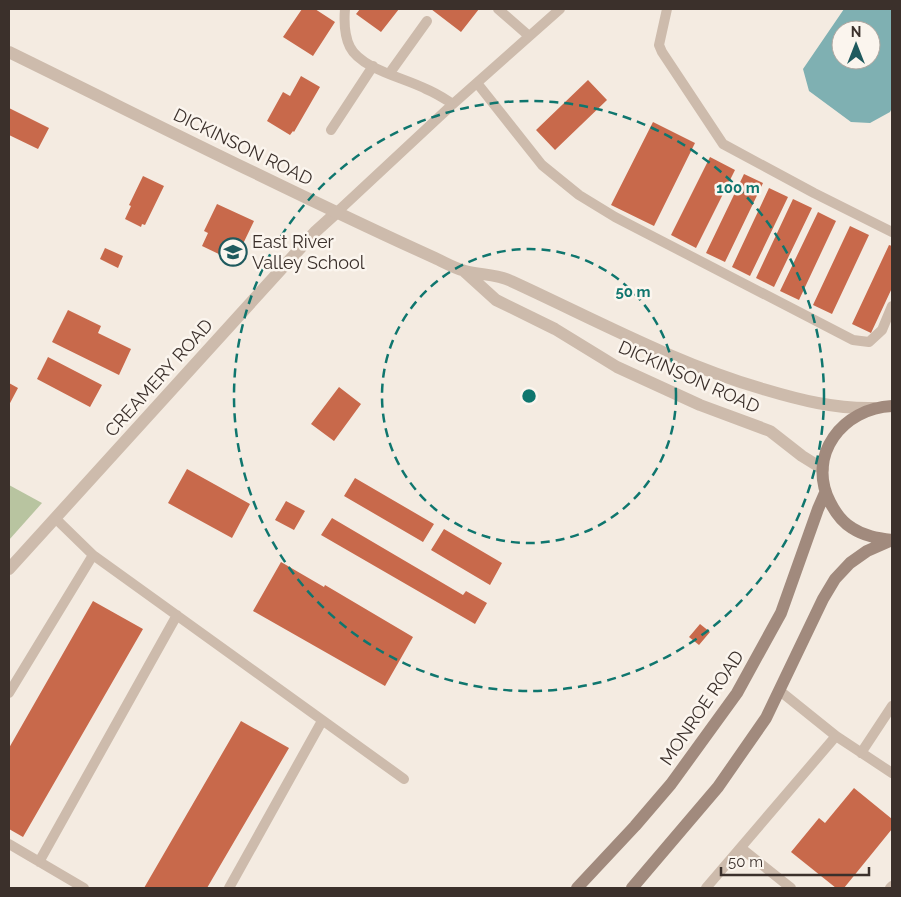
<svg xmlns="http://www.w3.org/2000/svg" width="901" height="897" font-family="Raleway,sans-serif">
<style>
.green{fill:#b8c4a0}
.water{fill:#7fb0b2;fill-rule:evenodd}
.building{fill:#c8694b}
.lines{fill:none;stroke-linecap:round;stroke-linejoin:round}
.service{stroke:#cdbbac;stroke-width:10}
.minor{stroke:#cdbbac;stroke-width:12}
.tertiary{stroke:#cdbbac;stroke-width:12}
.secondary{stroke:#a18a7d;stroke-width:12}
.ring{fill:none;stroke:#0f766e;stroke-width:2.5;stroke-dasharray:9 6}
.labels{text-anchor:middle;stroke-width:5;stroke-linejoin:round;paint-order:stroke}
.street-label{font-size:18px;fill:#3b302b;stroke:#fbf5ee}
.poi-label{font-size:18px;fill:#3b302b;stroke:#fbf5ee;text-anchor:start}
.centre{fill:#0f766e;stroke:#fbf5ee;stroke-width:2.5}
.ring-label{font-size:15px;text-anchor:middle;font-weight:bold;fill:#0f766e;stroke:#fbf5ee;stroke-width:5;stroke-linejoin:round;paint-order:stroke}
</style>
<rect width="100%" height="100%" fill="#f4ebe1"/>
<path class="green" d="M9,485L42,503L9,540Z"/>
<path class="water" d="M844,9H892V108L890,112L870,123L851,122L809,91L803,69ZM841,30H871V60H841Z"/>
<path class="building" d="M302,9H315L335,22L313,56L283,37Z
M360,9H399L381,32L356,14Z
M431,9H479L461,32Z
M301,76L320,87L294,132L293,131L290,135L267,121L283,92L290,96Z
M588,80L607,100L555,150L536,130Z
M9,108L49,128L38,149L9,135Z
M653,122L695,143L654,226L611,205Z
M710,157L735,170L696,248L671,235Z
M744,174L763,183L725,262L706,253Z
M143,176L164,186L145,225L142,224L141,227L125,219L131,206L129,205Z
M769,188L788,197L750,276L732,267Z
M793,199L812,208L774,287L756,278Z
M217,204L254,221L241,248L229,243L223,256L202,246L208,233L204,231Z
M818,212L836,221L799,300L780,291Z
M850,226L869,235L832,314L813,305Z
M889,245L892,246V288L871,333L852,324Z
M105,248L123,256L118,268L100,259Z
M68,310L101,326L98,333L131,349L119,375L52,342Z
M48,357L102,385L90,407L37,379Z
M9,383L18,388L9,405Z
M339,387L361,404L334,441L311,424Z
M187,469L250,504L232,538L168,503Z
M355,478L434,524L423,542L344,496Z
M286,501L305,511L294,530L275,520Z
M332,518L463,595L466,591L487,603L475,624L321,535Z
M444,529L502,563L490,585L431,550Z
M281,562L324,587L325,585L413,637L385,686L253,611Z
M93,601L143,629L23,837L9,829V748Z
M700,624L710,632L699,645L689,637Z
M241,721L289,748L207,888H144Z
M854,788L892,819V829L844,888H836L791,852L819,818L825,823Z"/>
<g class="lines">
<path class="service" d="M345,9C344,21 344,35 350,47C361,69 405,78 426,89C436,93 445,99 453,104
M498,9L529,36
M667,9L659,45L662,52L723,144L814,193L892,232
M389,74L427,21
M477,83L542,165L579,195L615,217L853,340L869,342L882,330L892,306
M331,130L373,66
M336,213L453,104L560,9
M93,555L404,779
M780,691L836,736L892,773
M9,693L93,555L55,518
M861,753L892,706
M9,844L84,888
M741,848L791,888
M39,862L177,615
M229,888L322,721
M706,888L836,736
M890,888L892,886"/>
<path class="minor" d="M9,569L315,232L336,213"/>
<path class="tertiary" d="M9,52C150,121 291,193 435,258C444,262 454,268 465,271C480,275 497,274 511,281C594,319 674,363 763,389C800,400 835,409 874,408
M464,271L496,300L555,329L617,367L700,405L770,431L802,456L823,469"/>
<path class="secondary" d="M892,540C877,538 864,536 852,528C842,522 835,512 830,502C806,455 843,408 892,406
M577,888L635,826L671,784L737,693L781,613L818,509L825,493
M632,888L718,787L766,718L823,599L835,579L850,563L867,551L892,540"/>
</g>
<g class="ring">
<circle cx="529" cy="396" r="147"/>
<circle cx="529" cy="396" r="295"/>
</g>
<defs>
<g id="school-ring" transform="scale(1.4375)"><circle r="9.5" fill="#fbf5ee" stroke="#1f5a5e" stroke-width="1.5"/><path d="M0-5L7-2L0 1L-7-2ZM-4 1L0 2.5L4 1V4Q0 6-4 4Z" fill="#1f5a5e"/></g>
</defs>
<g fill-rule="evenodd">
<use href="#school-ring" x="233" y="252"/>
</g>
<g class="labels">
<g class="street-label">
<text transform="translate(243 147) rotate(26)" y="6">DICKINSON ROAD</text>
<text transform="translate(689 377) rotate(24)" y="6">DICKINSON ROAD</text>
<text transform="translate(159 378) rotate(-48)" y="6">CREAMERY ROAD</text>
<text transform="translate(702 708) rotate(-56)" y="6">MONROE ROAD</text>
</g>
<g class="poi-label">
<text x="252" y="248">East River<tspan x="252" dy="21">Valley School</tspan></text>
</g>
</g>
<circle cx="529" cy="396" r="8" class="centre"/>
<g class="ring-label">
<text x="738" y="193">100 m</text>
<text x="633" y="297">50 m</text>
</g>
<rect width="901" height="897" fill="none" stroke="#3b302b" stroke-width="20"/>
<g transform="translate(856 45)"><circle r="24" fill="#fbf5ee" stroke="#aea6a0"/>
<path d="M0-4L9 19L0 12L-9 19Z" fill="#1f5a5e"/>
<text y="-8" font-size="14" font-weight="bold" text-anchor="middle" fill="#3b302b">N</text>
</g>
<path d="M721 867v8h148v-8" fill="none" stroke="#3b302b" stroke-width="2.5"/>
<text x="728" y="867" font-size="15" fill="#3b302b" stroke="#fbf5ee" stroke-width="4" paint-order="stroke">50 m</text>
</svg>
